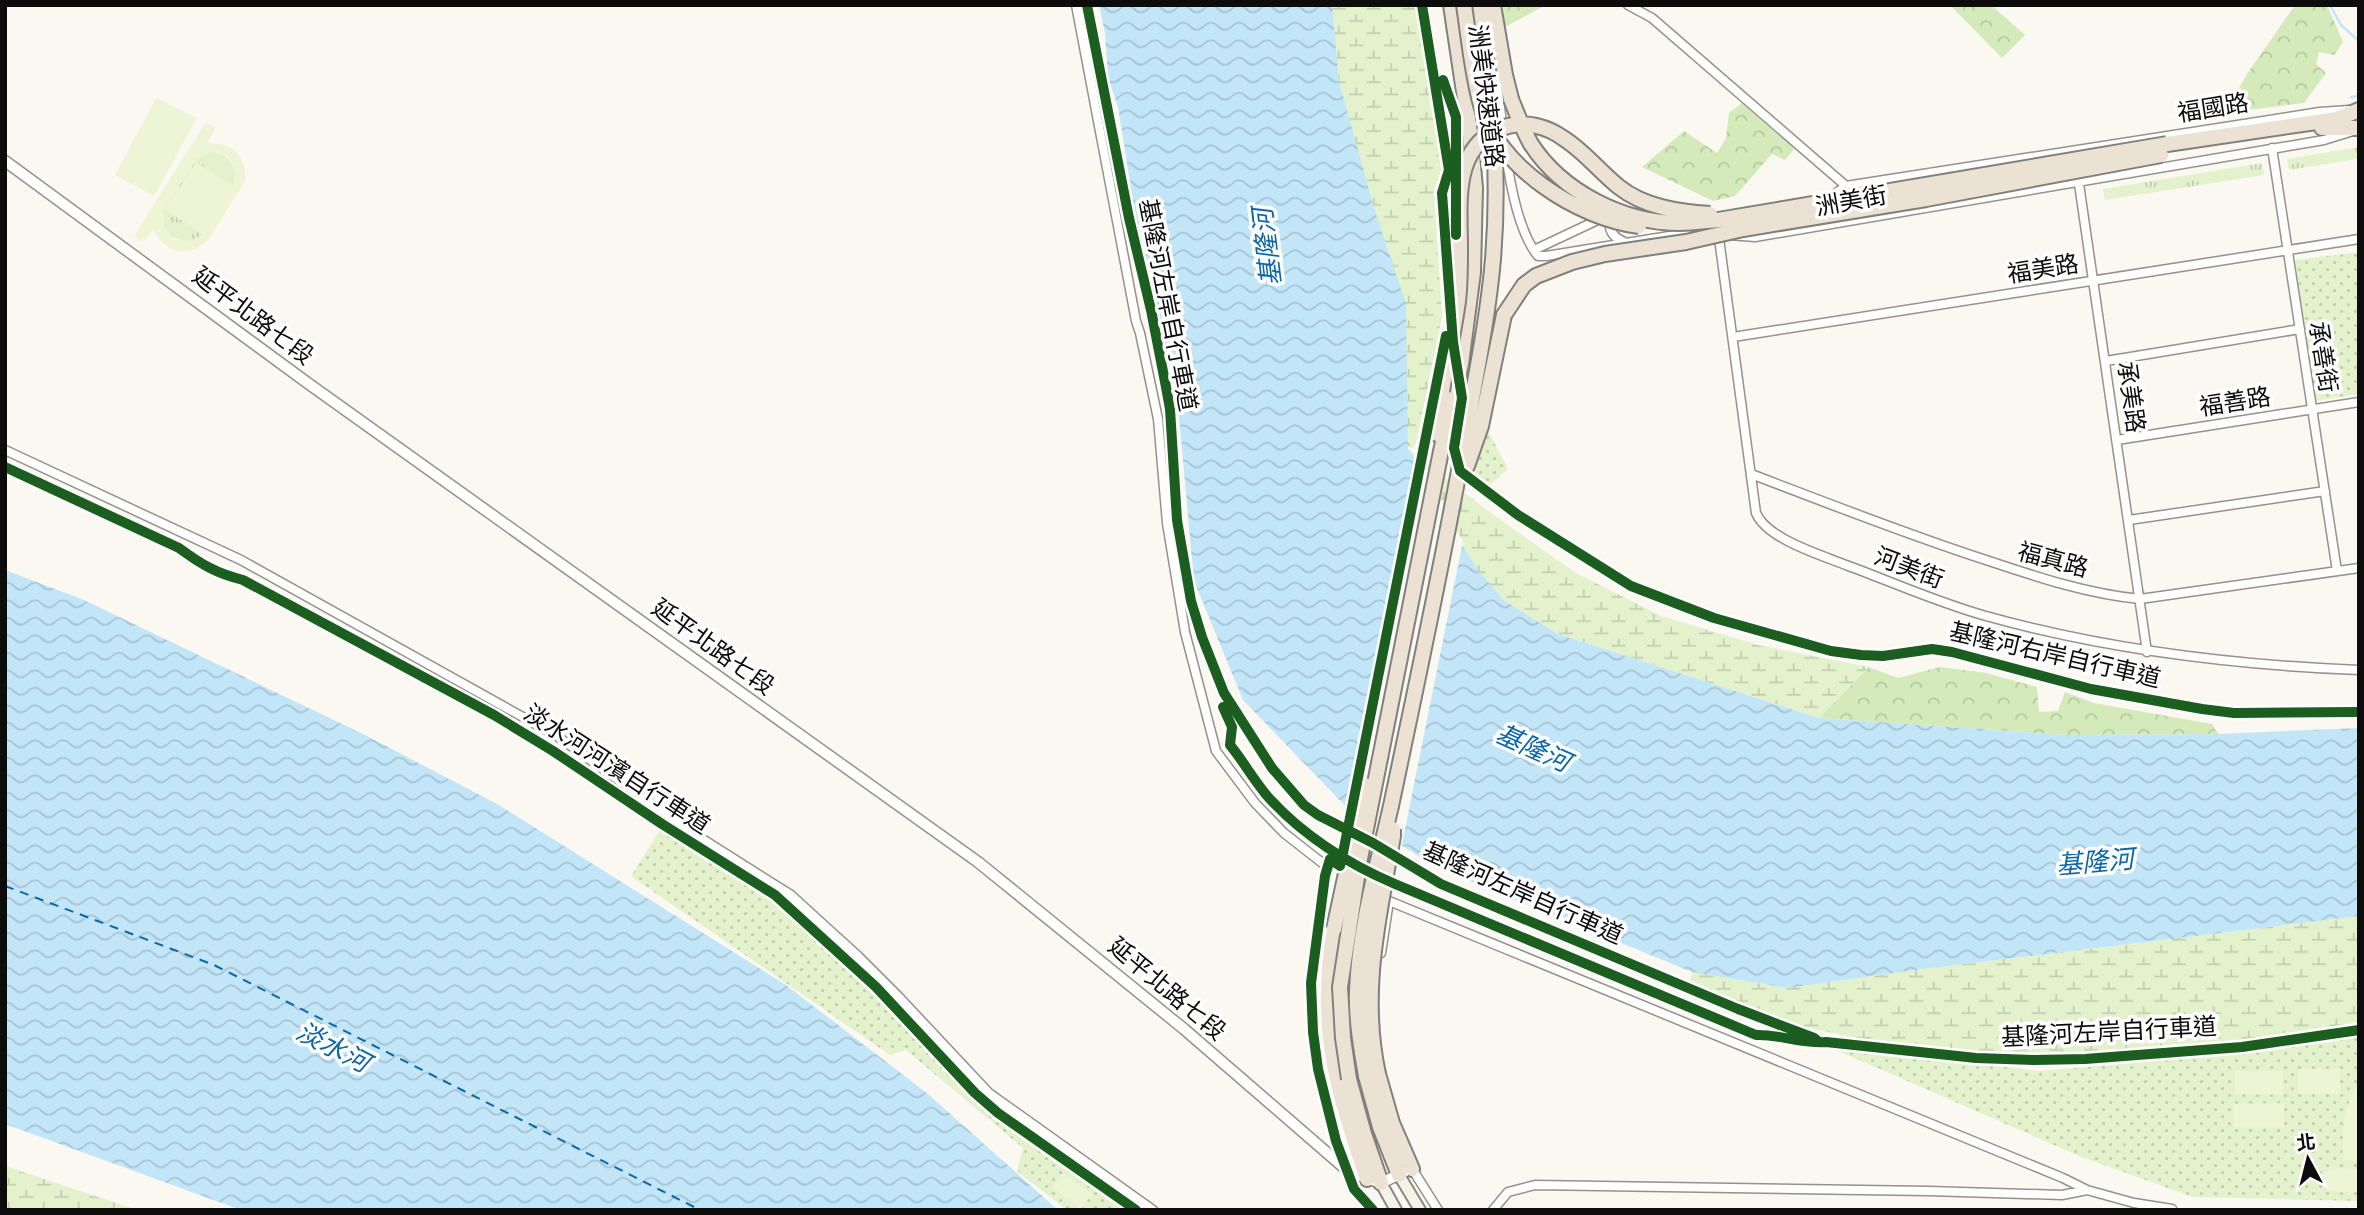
<svg xmlns="http://www.w3.org/2000/svg" width="2364" height="1215" font-family="'Noto Serif','Noto Sans TC',serif">
<style>
.grass{fill:url(#grass-tufts)}
.forest{fill:url(#forest-crowns)}
.wetland{fill:url(#wetland-marsh)}
.park{fill:url(#park-dots)}
.pitch{fill:#eef5d7;fill-rule:evenodd}
.water{fill:url(#water-waves)}
.pier{fill:#faf8f0}
.lines{fill:none;stroke-linecap:round;stroke-linejoin:round}
.stream{stroke:#c2e6f8;stroke-width:2.5}
.ferry{stroke:#0b67a8;stroke-width:2;stroke-dasharray:9 7;stroke-linecap:butt}
.minor-casing{stroke:#93928f;stroke-width:11}
.tertiary-casing{stroke:#93928f;stroke-width:13}
.secondary-casing{stroke:#8a8985;stroke-width:14}
.trunk-casing{stroke:#80807c;stroke-width:18}
.minor{stroke:#fefefd;stroke-width:8}
.tertiary{stroke:#fefefd;stroke-width:10}
.secondary{stroke:#f4f3e8;stroke-width:10}
.trunk{stroke:#ebe2d4;stroke-width:14}
.trunk-bridge-casing{stroke:#80807c;stroke-width:18;stroke-linecap:butt}
.trunk-bridge{stroke:#ebe2d4;stroke-width:14}
.cycleway-casing{stroke:#fff;stroke-width:15}
.cycleway{stroke:#1b5e20;stroke-width:10}
.labels{text-anchor:middle;stroke-width:7;stroke-linejoin:round;paint-order:stroke}
.street-label{font-size:24px;fill:#0c0c0c;stroke:#fff}
.water-label{font-size:26px;font-style:italic;fill:#0b67a8;stroke:#fff}
</style>
<defs>
<pattern id="grass-tufts" width="24" height="20" patternUnits="userSpaceOnUse" patternTransform="scale(1.75)"><rect width="24" height="20" fill="#e3f2cd"/><path d="M3 7l-1-3M5 7V3M7 7l1-3M15 17l-1-3M17 17v-4M19 17l1-3" fill="none" stroke="#c2ceaf"/></pattern>
<pattern id="forest-crowns" width="20" height="18" patternUnits="userSpaceOnUse" patternTransform="scale(1.75)"><rect width="20" height="18" fill="#d4eabb"/><path d="M2 6a3 3 0 1 1 6 0M12 15a3 3 0 1 1 6 0" fill="none" stroke="#b5c8a0"/></pattern>
<pattern id="wetland-marsh" width="20" height="14" patternUnits="userSpaceOnUse" patternTransform="scale(1.75)"><rect width="20" height="14" fill="#e3f2cd"/><path d="M1 5h8M5 5V1M11 12h8M15 12V8" fill="none" stroke="#c2ceaf"/></pattern>
<pattern id="park-dots" width="8" height="8" patternUnits="userSpaceOnUse" patternTransform="scale(1.75)"><rect width="8" height="8" fill="#e3f2cd"/><path d="M2 2h.1M6 6h.1" fill="none" stroke="#c2ceaf" stroke-width="1.8" stroke-linecap="round"/></pattern>
<pattern id="water-waves" width="16" height="10" patternUnits="userSpaceOnUse" patternTransform="scale(1.75)"><rect width="16" height="10" fill="#c2e6f8"/><path d="M0 5q4-4 8 0t8 0" fill="none" stroke="#a6c4d3"/></pattern>
</defs>
<rect width="100%" height="100%" fill="#faf8f0"/>
<path class="grass" d="M2359,147V168L2357,159L2289,170L2287,159Z
M210,152C230,153 238,167 234,186L203,235L188,242L171,237L164,226L163,211L196,159Z
M2262,163L2264,175L2105,200L2103,189Z"/>
<path class="forest" d="M1500,5H1546L1503,28Z
M1950,5H1991L2025,35L2002,58Z
M2295,5H2327L2343,42L2334,55L2319,52L2316,64L2326,73L2304,103L2225,113L2247,74Z
M1742,103L1795,148L1785,160L1772,154L1735,196L1713,201L1642,167L1684,131L1717,153L1726,138L1729,113Z
M1869,667L1898,678L1940,667L1986,673L2037,687L2039,712L2058,711L2065,692L2094,703L2212,724L2218,734L2066,735L1819,718Z"/>
<path class="wetland" d="M1331,5H1418L1443,166L1434,189L1442,317L1416,443L1412,449L1403,441L1366,178L1355,159V135L1344,130L1330,85Z
M1408,449L1491,513L1574,572L1661,616L1758,645L1869,667L1819,718L1558,634L1505,601L1481,575L1450,527L1422,468Z
M2359,916V1024C2313,1031 2268,1039 2222,1044C2086,1059 1942,1060 1809,1028C1768,1018 1728,999 1689,984L1692,972L1787,988L1923,969Z
M5,1166L137,1210H5Z"/>
<path class="park" d="M2359,252V394L2315,401L2295,260Z
M1486,427L1508,469L1489,486L1468,470Z
M662,827L770,896L884,999L977,1100L1132,1210H1067L1017,1171L1023,1148L906,1050L890,1055L631,876Z
M2359,1035V1201L2193,1197L2079,1156L1827,1046L2038,1071L2254,1053Z"/>
<path class="pitch" d="M156,98L197,118L154,196L115,175Z
M206,122L216,128L207,143C232,142 247,156 245,181L208,240C187,259 166,254 153,229L143,242L134,236ZM210,152C242,153 239,181 225,200L233,186L196,162L165,210L203,234C193,243 183,242 171,238L164,226L163,211L196,160Z
M2298,1069H2340V1094H2298Z
M2235,1071H2283V1095L2235,1094Z
M2359,1083V1162L2343,1159C2342,1132 2343,1106 2359,1083Z
M2284,1103V1127H2234L2233,1104Z
M2333,1168L2359,1169V1192C2344,1192 2318,1196 2323,1174Z
M1063,1173L1092,1194L1081,1209L1052,1187Z"/>
<path class="water" d="M1099,5H1332L1339,81L1374,208L1406,304L1408,449L1422,468L1450,527L1481,574L1505,601L1558,634L1819,718L2066,735L2218,734L2359,728V916L1923,969L1787,988L1692,972L1438,868L1356,817L1243,700L1194,581L1179,417L1135,213L1118,107L1108,77L1105,33Z
M5,570L84,600L365,735L499,805L786,985L928,1094L1058,1210H241L5,1124Z"/>
<path class="pier" d="M1421,461L1426,466L1453,525L1463,541L1401,849L1349,815Z"/>
<g class="lines">
<path class="stream" d="M2330,5L2341,25L2359,41
M2351,97L2359,96"/>
<path class="ferry" d="M5,886L214,965L700,1210"/>
<g class="minor-casing">
<path id="minor" d="M1076,5L1136,321L1140,333L1158,419L1167,523L1185,632L1216,751L1255,803L1284,833L1335,873L1389,901L2063,1178L2087,1190
M1628,5L1652,18L1846,186
M1496,77L1503,130
M2272,148L2337,571
M1506,154C1510,183 1519,233 1538,256H1546L1694,232H1709
M2078,177L2147,652
M1829,198L1846,186L2320,112L2349,110
M1610,218C1608,230 1613,238 1625,242
M1718,231L1756,513C1767,539 1821,555 1846,565C1892,582 1939,603 1986,616C2108,650 2232,665 2359,670
M1729,235L1755,237L2324,140L2350,132
M1534,250L1604,217
M1733,337L2359,239
M2106,361L2300,329
M2117,440L2359,402
M5,450L241,560L557,736L685,828L791,895L858,956L898,996L989,1093L1153,1210
M1751,474C1830,504 1908,535 1989,561C2037,577 2088,594 2140,599L2359,568
M2129,520L2325,491
M1335,873L1319,992L1323,1040L1337,1116L1351,1157L1359,1168
M1381,953L1389,901
M1411,1167L1438,1210
M1493,1210L1508,1192L1535,1185L1928,1191L2062,1195L2087,1190L2134,1203L2172,1209"/>
</g>
<g class="tertiary-casing">
<path id="tertiary" d="M5,161L309,384L978,862L1184,1029L1348,1171L1381,1183L1404,1172"/>
</g>
<g class="secondary-casing">
<path id="secondary" d="M1399,1175L1420,1210
M1381,1183L1396,1210"/>
</g>
<g class="trunk-casing">
<path id="trunk" d="M1493,5L1505,75L1511,99
M2322,128H2359
M2167,144L2337,119L2359,110
M1437,434L1442,391
M1467,466L1481,426L1504,315
M1386,728L1441,451L1461,364L1473,272L1475,188L1470,132L1451,5
M1391,806C1417,682 1444,557 1466,432C1476,375 1488,317 1493,259C1500,174 1493,89 1479,5
M1334,929C1317,1027 1336,1088 1367,1179
M1378,1074L1392,1123L1412,1169
M1366,1076L1380,1127L1399,1175
M1349,1079L1364,1134L1381,1183"/>
</g>
<use href="#minor" class="minor"/>
<use href="#tertiary" class="tertiary"/>
<use href="#secondary" class="secondary"/>
<use href="#trunk" class="trunk"/>
<g class="trunk-bridge-casing">
<path id="trunk-bridge" d="M1464,5C1469,38 1472,73 1481,105C1497,167 1579,219 1639,226
M1511,99C1517,114 1523,130 1531,144C1562,192 1624,223 1680,223C1693,223 1706,221 1718,220L2167,144
M1504,315L1524,285L1536,276L1572,262L1605,254L1686,242L1743,229L1926,199L2161,155
M1442,391C1447,361 1454,331 1458,301C1460,284 1460,266 1460,248C1460,202 1451,142 1508,126C1526,121 1548,127 1563,138C1584,151 1600,172 1619,187C1644,207 1679,212 1710,214
M1334,929L1365,785
M1378,1074C1360,991 1379,917 1393,836V829
M1366,1076C1361,1048 1356,1019 1357,991C1359,929 1377,867 1391,806
M1349,1079L1343,1038L1340,987L1359,864L1386,728"/>
</g>
<use href="#trunk-bridge" class="trunk-bridge"/>
<g class="cycleway-casing">
<path id="cycleway" d="M1087,5L1129,218L1151,310L1166,387L1170,409L1177,520L1191,601L1202,637L1224,693L1272,768L1304,805L1318,815L1373,843L1441,884L1738,1009L1814,1038L1819,1042
M1422,5L1449,170L1442,193L1453,342L1462,398L1454,448L1460,471L1518,515L1631,586L1714,618L1831,651L1861,655L1883,656L1932,649L1952,652L2091,689L2202,709L2234,713L2359,712
M1443,80L1456,117V235
M5,467L179,548C202,565 216,573 243,580L494,715L553,751L662,824L775,895L876,987L975,1093L998,1113L1136,1210
M1223,707L1232,727L1230,745C1244,762 1254,781 1269,798C1304,836 1348,864 1395,884L1756,1035C1779,1034 1802,1044 1826,1042L1976,1058L2034,1060L2085,1059L2242,1047L2359,1030
M1337,861L1341,863L1446,336
M1340,866L1330,859L1325,876L1311,983L1313,1032L1318,1069L1336,1141L1354,1189L1373,1210"/>
</g>
<use href="#cycleway" class="cycleway"/>
</g>
<g class="labels">
<g class="street-label">
<text transform="translate(1486 96) rotate(83)" y="8">洲美快速道路</text>
<text transform="translate(2213 108) rotate(-9)" y="8">福國路</text>
<text transform="translate(1851 201) rotate(-10)" y="8">洲美街</text>
<text transform="translate(2043 269) rotate(-9)" y="8">福美路</text>
<text transform="translate(1168 305) rotate(79)" y="8">基隆河左岸自行車道</text>
<text transform="translate(253 316) rotate(37)" y="8">延平北路七段</text>
<text transform="translate(2323 357) rotate(81)" y="8">承善街</text>
<text transform="translate(2131 397) rotate(82)" y="8">承美路</text>
<text transform="translate(2235 402) rotate(-9)" y="8">福善路</text>
<text transform="translate(2053 560) rotate(15)" y="8">福真路</text>
<text transform="translate(1909 568) rotate(21)" y="8">河美街</text>
<text transform="translate(713 647) rotate(36)" y="8">延平北路七段</text>
<text transform="translate(2055 655) rotate(13)" y="8">基隆河右岸自行車道</text>
<text transform="translate(617 769) rotate(33)" y="8">淡水河河濱自行車道</text>
<text transform="translate(1523 893) rotate(24)" y="8">基隆河左岸自行車道</text>
<text transform="translate(1167 989) rotate(40)" y="8">延平北路七段</text>
<text transform="translate(2109 1032) rotate(-3)" y="8">基隆河左岸自行車道</text>
</g>
<g class="water-label">
<text transform="translate(1267 247) rotate(-97)" y="9">基隆河</text>
<text transform="translate(1533 748) rotate(24)" y="9">基隆河</text>
<text transform="translate(2095 862) rotate(-5)" y="9">基隆河</text>
<text transform="translate(333 1047) rotate(27)" y="9">淡水河</text>
</g>
</g>
<rect width="2364" height="1215" fill="none" stroke="#0c0c0c" stroke-width="14"/>
<g transform="translate(2308 1159) rotate(353)" stroke="#ffffff" stroke-width="5" paint-order="stroke">
<path d="M0-5L12 26L0 18L-12 26Z" fill="#0c0c0c"/>
<text y="-10" font-size="19" font-weight="bold" text-anchor="middle" fill="#0c0c0c">北</text>
</g>
</svg>
